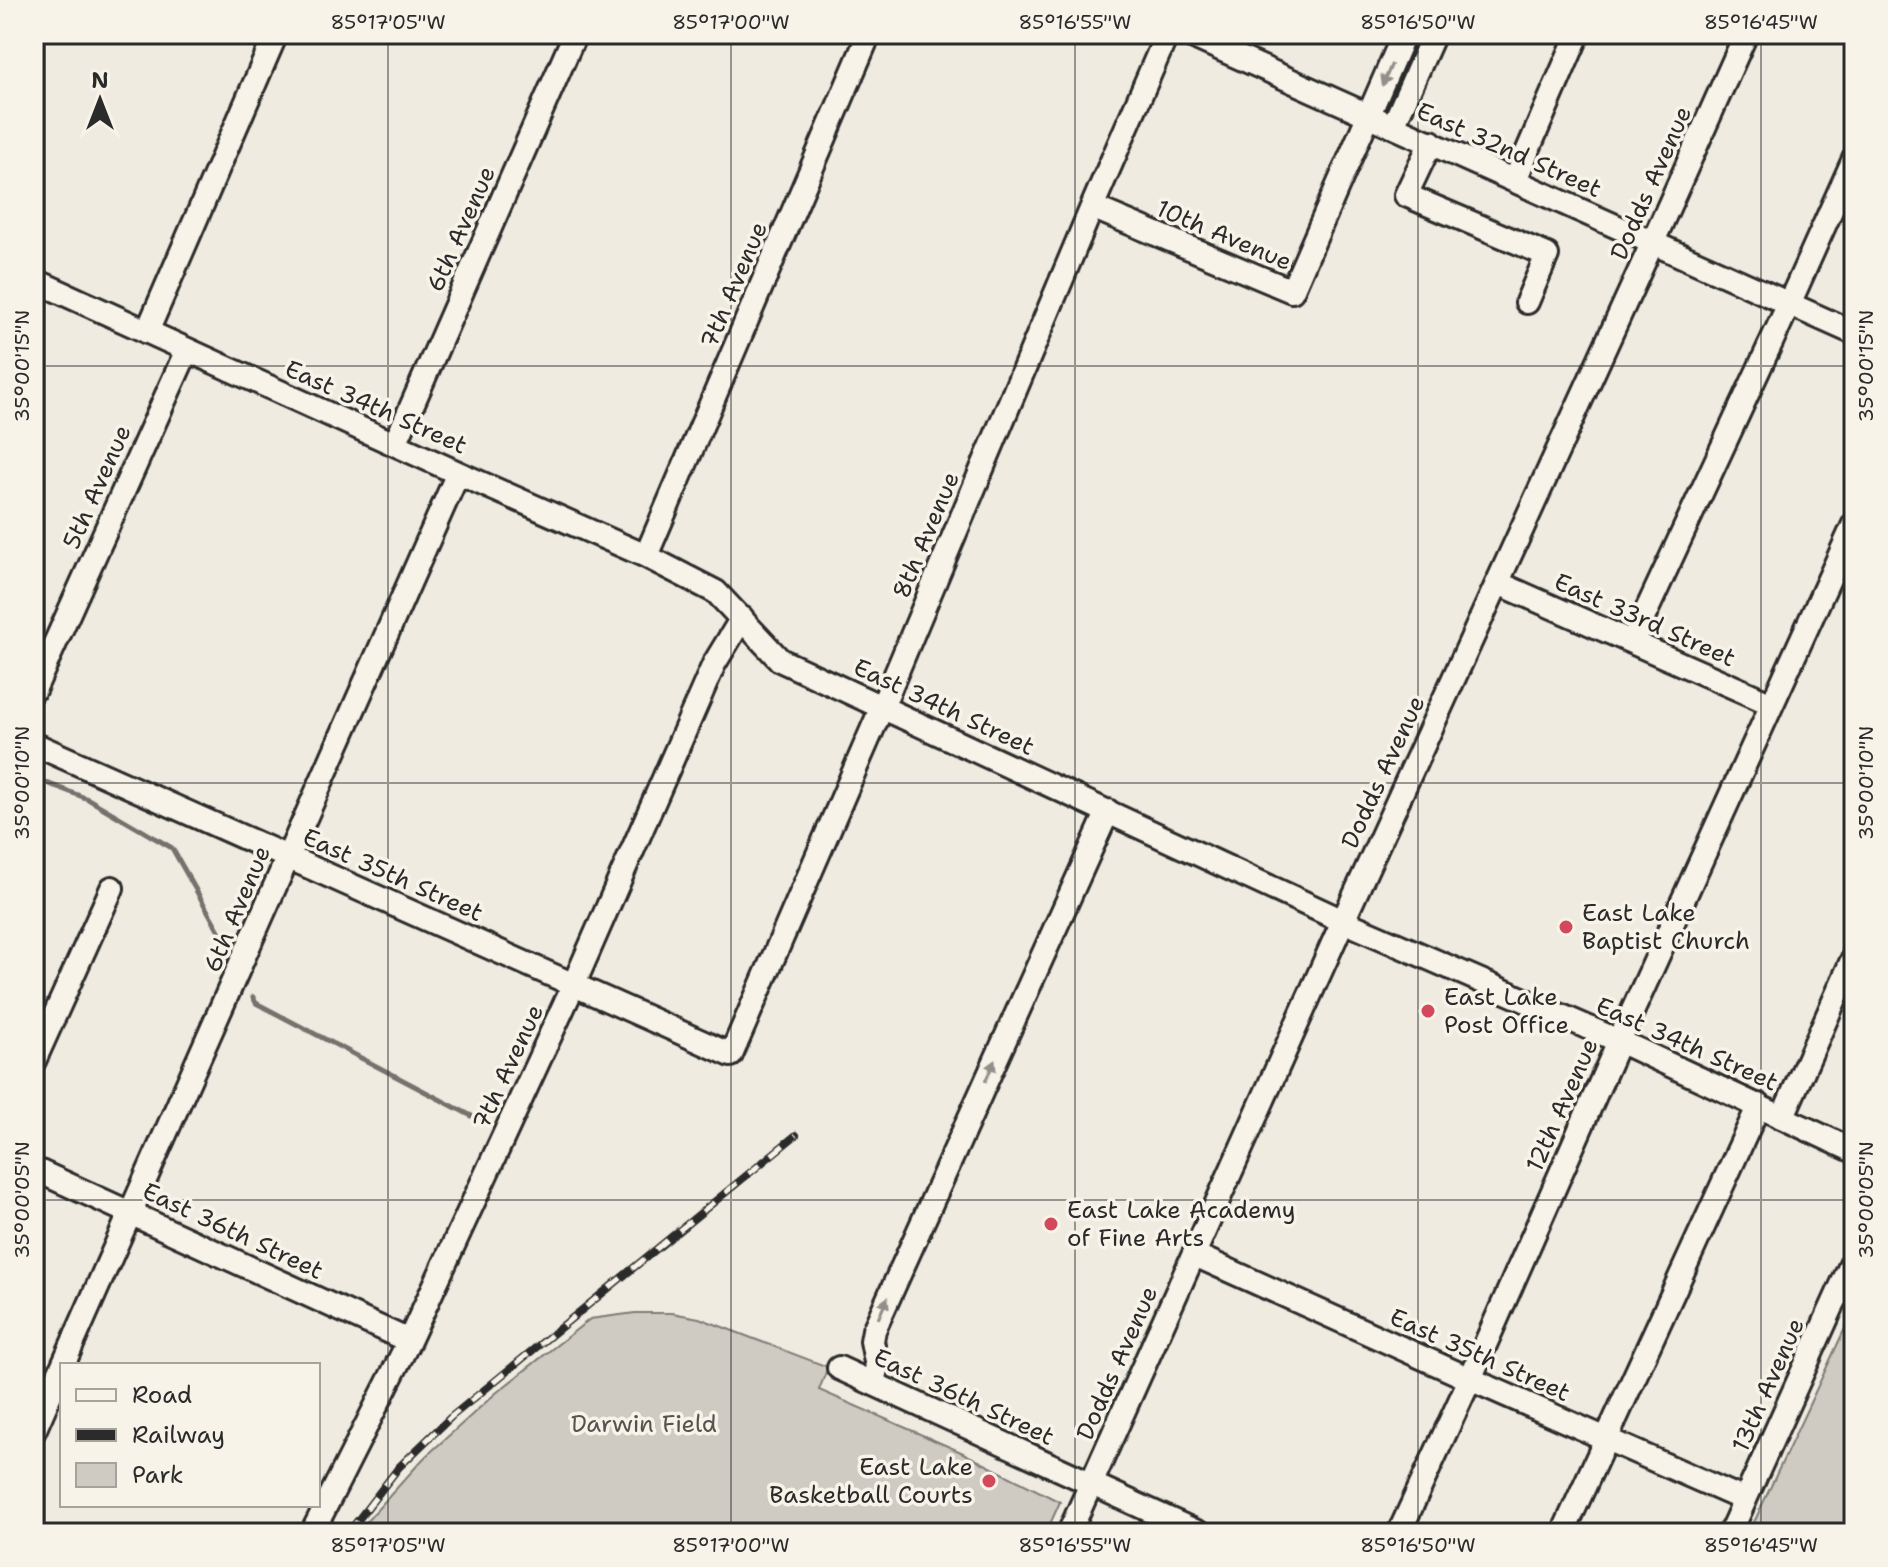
<svg xmlns="http://www.w3.org/2000/svg" width="1888" height="1567" font-family="'Shantell Sans',sans-serif">
<style>
.green{fill:#cfcbc2;stroke:#7d7b76;stroke-width:2}
.lines{fill:none;stroke-linecap:round;stroke-linejoin:round}
.stream{stroke:#74726e;stroke-width:5}
.minor-casing{stroke:#2b2b2b;stroke-width:28}
.minor{stroke:#f7f3e8;stroke-width:22}
.rail-casing{stroke:#2b2b2b;stroke-width:8}
.rail{stroke:#f7f3e8;stroke-width:5;stroke-dasharray:15;stroke-linecap:butt}
.oneway{fill:#918f8a}
.ticks{fill:none;stroke:#2b2b2b;stroke-width:2;stroke-opacity:0.45}
.poi-dot{fill:#d1495b;stroke:#f7f3e8;stroke-width:3}
.labels{text-anchor:middle;stroke-width:7;stroke-linejoin:round;paint-order:stroke}
.street-label{font-size:24px;fill:#2b2b2b;stroke:#f7f3e8}
.poi-label{font-size:24px;fill:#2b2b2b;stroke:#f7f3e8;text-anchor:start}
.park-label{font-size:24px;fill:#545351;stroke:#f7f3e8}
.neatline{fill:none;stroke:#2b2b2b;stroke-width:3}
.ticks-label{font-size:20px;text-anchor:middle;fill:#2b2b2b}
</style>
<rect width="100%" height="100%" fill="#efebe0"/>
<filter id="ink" filterUnits="userSpaceOnUse"><feTurbulence type="fractalNoise" baseFrequency=".0125" numOctaves="2"/><feDisplacementMap in="SourceGraphic" scale="16" xChannelSelector="R" yChannelSelector="G"/><feConvolveMatrix kernelMatrix="1 2 1 2 8 2 1 2 1" color-interpolation-filters="sRGB"/></filter>
<g filter="url(#ink)">
<path class="green" d="M1854,1309V1533H1749Z
M635,1313H672L699,1318L828,1367L819,1390L961,1452L1060,1502L1046,1533H356L423,1459L496,1393L590,1319Z"/>
<g class="lines">
<path class="stream" d="M34,778L88,799L172,848L222,936
M253,997L256,1003L485,1123"/>
<g class="minor-casing">
<path id="minor" d="M1187,34C1410,133 1631,234 1854,333
M1393,126L1434,34
M1431,142L1406,195L1547,255L1527,302
M1515,180L1578,34
M1092,207L1292,291L1404,34
M34,280L458,473L646,556L716,592L780,660L1343,921L1619,1041L1854,1151
M147,332L276,34
M395,444L575,34
M646,556L869,34
M1498,583L1772,704
M1632,642L1789,304L1854,159
M34,690L187,350
M34,744L731,1055L882,707L1092,207L1167,34
M34,1061L112,888
M1783,1116L1854,956
M34,1169L409,1341
M1195,1255L1470,1379L1745,1500
M63,1365L458,473
M839,1368L1199,1533
M872,1383L877,1367L872,1341L874,1330L1108,811
M34,1431L62,1367
M312,1533L409,1341L574,984L714,664L742,618
M1069,1533L1343,921L1652,244L1746,34
M1399,1533L1470,1379L1619,1041L1854,524
M1563,1533L1759,1105
M1730,1533L1854,1258"/>
</g>
<use href="#minor" class="minor"/>
<g class="rail-casing">
<path id="rail" d="M348,1533L399,1467L451,1417L796,1135"/>
</g>
<use href="#rail" class="rail"/>
</g>
<defs><path id="oneway-solid" d="M-6-.8H1V-3.2L6.5 0L1 3.2V.8H-6Z" transform="scale(2)"/></defs>
<g class="oneway">
<use href="#oneway-solid" transform="translate(1387 75) rotate(113)"/>
<use href="#oneway-solid" transform="translate(990 1071) rotate(-66)"/>
<use href="#oneway-solid" transform="translate(883 1308) rotate(-66)"/>
</g>
</g>
<path class="ticks" d="M45,34V1533M388,34V1533M731,34V1533M1075,34V1533M1418,34V1533M1761,34V1533M34,366H1854M34,783H1854M34,1200H1854"/>
<g class="poi-dot">
<circle cx="1566" cy="927" r="8"/>
<circle cx="1428" cy="1011" r="8"/>
<circle cx="1051" cy="1224" r="8"/>
<circle cx="989" cy="1481" r="8"/>
</g>
<g class="labels">
<g class="street-label">
<text transform="translate(1509 150) rotate(24)" y="8">East 32nd Street</text>
<text transform="translate(1651 183) rotate(-66)" y="8">Dodds Avenue</text>
<text transform="translate(461 229) rotate(-66)" y="8">6th Avenue</text>
<text transform="translate(1224 235) rotate(23)" y="8">10th Avenue</text>
<text transform="translate(734 285) rotate(-67)" y="8">7th Avenue</text>
<text transform="translate(376 407) rotate(24)" y="8">East 34th Street</text>
<text transform="translate(97 487) rotate(-66)" y="8">5th Avenue</text>
<text transform="translate(926 535) rotate(-67)" y="8">8th Avenue</text>
<text transform="translate(1645 620) rotate(24)" y="8">East 33rd Street</text>
<text transform="translate(944 707) rotate(25)" y="8">East 34th Street</text>
<text transform="translate(1383 772) rotate(-65)" y="8">Dodds Avenue</text>
<text transform="translate(393 875) rotate(24)" y="8">East 35th Street</text>
<text transform="translate(237 909) rotate(-67)" y="8">6th Avenue</text>
<text transform="translate(1687 1044) rotate(24)" y="8">East 34th Street</text>
<text transform="translate(508 1067) rotate(-65)" y="8">7th Avenue</text>
<text transform="translate(1562 1105) rotate(-66)" y="8">12th Avenue</text>
<text transform="translate(233 1231) rotate(25)" y="8">East 36th Street</text>
<text transform="translate(1480 1355) rotate(24)" y="8">East 35th Street</text>
<text transform="translate(1117 1363) rotate(-66)" y="8">Dodds Avenue</text>
<text transform="translate(1768 1385) rotate(-66)" y="8">13th Avenue</text>
<text transform="translate(964 1397) rotate(25)" y="8">East 36th Street</text>
</g>
<g class="poi-label">
<text x="1582" y="921">East Lake<tspan x="1582" dy="28">Baptist Church</tspan></text>
<text x="1444" y="1005">East Lake<tspan x="1444" dy="28">Post Office</tspan></text>
<text x="1067" y="1218">East Lake Academy<tspan x="1067" dy="28">of Fine Arts</tspan></text>
<text x="973" y="1475" text-anchor="end">East Lake<tspan x="973" dy="28">Basketball Courts</tspan></text>
</g>
<g class="park-label">
<text x="644" y="1432">Darwin Field</text>
</g>
</g>
<rect width="1888" height="1567" fill="none" stroke="#f7f3e8" stroke-width="88"/>
<rect x="60" y="1363" width="260" height="144" fill="#f7f3e8" stroke="#a5a39c" stroke-width="2"/>
<rect x="76" y="1389" width="40" height="12" fill="#f7f3e8" stroke="#a5a39c" stroke-width="2"/>
<text x="132" y="1403" font-size="24" fill="#2b2b2b">Road</text>
<rect x="76" y="1429" width="40" height="12" fill="#2b2b2b" stroke="#a5a39c" stroke-width="2"/>
<text x="132" y="1443" font-size="24" fill="#2b2b2b">Railway</text>
<rect x="76" y="1463" width="40" height="24" fill="#cfcbc2" stroke="#a5a39c" stroke-width="2"/>
<text x="132" y="1483" font-size="24" fill="#2b2b2b">Park</text>
<g transform="translate(100 100)" stroke="#f7f3e8" stroke-width="6" paint-order="stroke">
<path d="M0-6L14 30L0 20L-14 30Z" fill="#2b2b2b"/>
<text y="-12" font-size="22" font-weight="bold" text-anchor="middle" fill="#2b2b2b">N</text>
</g>
<rect x="44" y="44" width="1800" height="1479" class="neatline"/>
<g class="ticks-label">
<text x="388" y="29">85°17'05"W</text>
<text x="731" y="29">85°17'00"W</text>
<text x="1075" y="29">85°16'55"W</text>
<text x="1418" y="29">85°16'50"W</text>
<text x="1761" y="29">85°16'45"W</text>
<text transform="translate(22 366) rotate(-90)" y="7">35°00'15"N</text>
<text transform="translate(1866 366) rotate(-90)" y="7">35°00'15"N</text>
<text transform="translate(22 783) rotate(-90)" y="7">35°00'10"N</text>
<text transform="translate(1866 783) rotate(-90)" y="7">35°00'10"N</text>
<text transform="translate(22 1200) rotate(-90)" y="7">35°00'05"N</text>
<text transform="translate(1866 1200) rotate(-90)" y="7">35°00'05"N</text>
<text x="388" y="1552">85°17'05"W</text>
<text x="731" y="1552">85°17'00"W</text>
<text x="1075" y="1552">85°16'55"W</text>
<text x="1418" y="1552">85°16'50"W</text>
<text x="1761" y="1552">85°16'45"W</text>
</g>
</svg>
